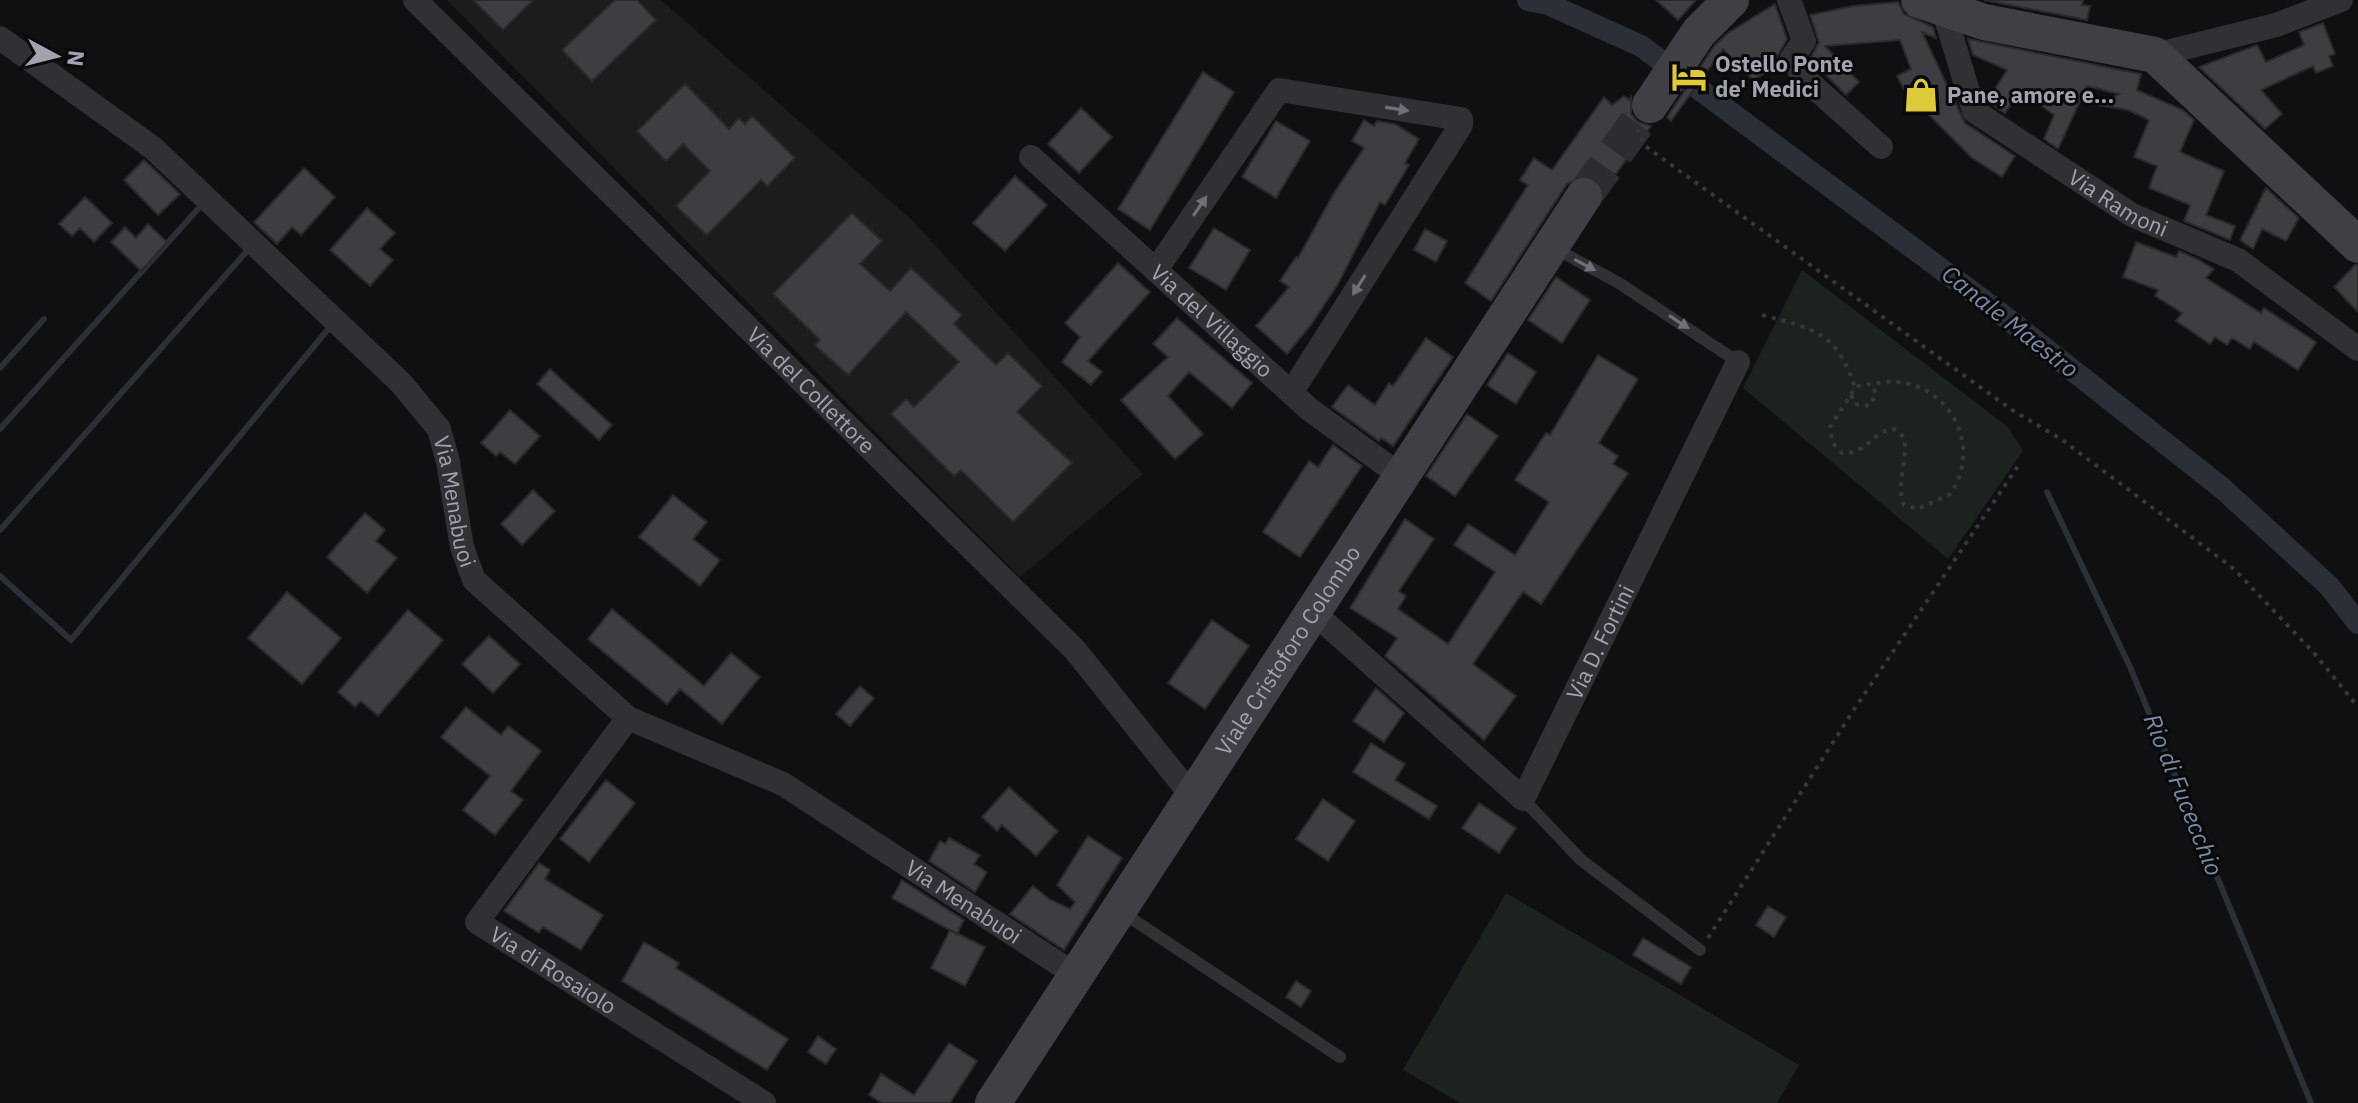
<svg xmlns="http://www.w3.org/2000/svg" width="2358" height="1103" font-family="'IBM Plex Sans',sans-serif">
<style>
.built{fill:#1c1c1d}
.green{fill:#1c231e}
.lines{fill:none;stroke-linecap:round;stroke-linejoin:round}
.stream{stroke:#2b2f37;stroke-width:6}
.canal{stroke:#2b2f37;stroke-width:22}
.building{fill:#3e3d42;stroke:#2a2a2c;stroke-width:2}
.secondary-tunnel{stroke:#2d2d31;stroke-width:36;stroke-dasharray:36 18;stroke-linecap:butt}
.path{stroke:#37373c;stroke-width:4;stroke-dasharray:4 6;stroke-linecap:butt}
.lane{stroke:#313135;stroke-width:12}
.street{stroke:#313135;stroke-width:24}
.secondary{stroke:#3f3f45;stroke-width:36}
.oneway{fill:#6f7079}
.labels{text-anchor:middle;stroke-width:6;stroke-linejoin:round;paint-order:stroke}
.poi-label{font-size:22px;font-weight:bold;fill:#a2a3b0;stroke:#0b0a0b;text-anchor:start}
.street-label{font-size:22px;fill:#a2a3b0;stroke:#0b0a0b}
.water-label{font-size:24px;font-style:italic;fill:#7c8aa8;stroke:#0b0a0b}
</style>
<rect width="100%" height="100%" fill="#100f11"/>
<path class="built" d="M447,0H661L913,221L1143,474L1020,577Z"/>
<path class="green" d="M1802,270L2008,427L2023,451L1948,559L1743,388Z
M1506,893L1799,1065L1777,1103H1460L1403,1070Z"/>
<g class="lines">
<path class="stream" d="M0,368L44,319
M0,429L198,209
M2047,492L2130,667L2311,1103
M0,530L247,251
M0,576L71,640L329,328"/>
<path class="canal" d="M1528,0L1548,4L1641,46L1995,309L2222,488L2329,586L2358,623"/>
</g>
<path class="building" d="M473,0H533L503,30Z
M615,0H637L656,20L592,81L562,50Z
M1656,0H1696L1678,20Z
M1984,0H2083L2082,5L2090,6L2087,20Z
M1898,2L1904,14L1933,27L1936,38L1922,32L1965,123L2015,156L2002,177L1972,158L1920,106L1914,109L1897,76L1911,69L1900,40L1825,46L1859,82L1846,95L1810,59L1819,42L1810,15L1853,6Z
M1775,4L1787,39L1777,57L1779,65L1753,80L1723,49L1671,121L1667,117L1715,45L1728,33Z
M2323,23L2335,54L2329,56L2333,66L2316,73L2313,66L2261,90L2282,114L2265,129L2199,67L2257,45L2266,62L2304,45L2299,32Z
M1968,39L2141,74L2137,90L2183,110L2194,120L2180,152L2224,171L2206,215L2235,226L2230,240L2184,221L2190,205L2149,188L2157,166L2134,157L2149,120L2128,110L2097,105L2119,94L2087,86L2058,149L2044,139L2054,115L2020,90L2005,113L1987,101L2007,70L1973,55Z
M1203,72L1234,92L1150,230L1118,209Z
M685,84L729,129L739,118L745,124L752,116L795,158L767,186L761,180L707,235L676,206L710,171L683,144L666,161L637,131Z
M1624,96L1629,100L1631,97V114L1638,122L1651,126L1604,190L1596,179L1586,175L1567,184L1491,301L1465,283L1528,185L1520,180L1534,158L1552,170L1604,97L1612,105Z
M1081,108L1112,137L1079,173L1048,144Z
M1364,120L1374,126L1377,121L1395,124L1419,139L1405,163L1409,165L1385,205L1380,202L1338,284L1311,325L1287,354L1256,326L1289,287L1280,281L1296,257L1298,258L1334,193L1364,148L1352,141Z
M1276,121L1310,141L1276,198L1242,177Z
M144,160L180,194L158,215L124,180Z
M304,168L335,197L301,235L292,227L277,244L254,222Z
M1015,176L1047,205L1005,251L973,223Z
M2266,188L2299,218L2286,241L2262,229L2253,249L2240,240Z
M85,197L112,223L94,242L80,228L72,236L59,224Z
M367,208L395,233L380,249L393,260L370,286L330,250Z
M852,213L882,241L860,264L890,291L911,268L962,315L954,324L996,365L1008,353L1042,386L1017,412L1072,463L1013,522L961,470L954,476L891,414L906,399L914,407L959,362L906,312L848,375L815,345L820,340L773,294Z
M148,224L167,242L141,271L111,242L125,227L136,238Z
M1214,228L1250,250L1226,290L1189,268Z
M1425,229L1447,241L1436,262L1414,250Z
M2136,242L2176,257L2179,251L2197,259L2214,269L2206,278L2261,313L2264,308L2316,342L2298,370L2254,342L2250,349L2232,338L2227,345L2215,337L2210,344L2176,321L2182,313L2155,296L2158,290L2123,277Z
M1118,263L1150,292L1088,361L1102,372L1091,385L1062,362L1080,337L1065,323Z
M2355,265H2358V312L2334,287Z
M1556,277L1590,300L1562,343L1528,320Z
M1177,318L1252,383L1232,408L1189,372L1168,396L1203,434L1175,459L1121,400L1168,357L1153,344Z
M1426,338L1453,357L1393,446L1381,438L1379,441L1332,407L1348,385L1375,405L1389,383L1393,386Z
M1508,353L1536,372L1516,404L1487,385Z
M1598,355L1638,379L1599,443L1618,456L1613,464L1628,473L1541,604L1523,592L1473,664L1516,696L1484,740L1385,656L1397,638L1350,608L1405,519L1434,539L1399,591L1406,596L1398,609L1448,644L1495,572L1454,545L1468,524L1515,555L1549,502L1515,480L1546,433L1550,435Z
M550,369L612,425L599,440L537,384Z
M510,410L540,436L515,464L500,452L496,456L481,443Z
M1467,414L1498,436L1455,496L1426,476Z
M1333,445L1362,466L1300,557L1263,532L1309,461L1318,467Z
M533,490L555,511L522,545L501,524Z
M673,495L707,522L693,539L720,560L700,586L639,537Z
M365,513L385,530L376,541L397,558L367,593L327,557Z
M287,592L341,638L302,684L248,638Z
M612,609L704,686L731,653L760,677L722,724L680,689L667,704L588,639Z
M408,610L443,640L378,716L361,701L355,707L338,692Z
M1212,620L1249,646L1205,709L1168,683Z
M489,636L520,664L493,693L462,664Z
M860,686L874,698L850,726L836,714Z
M1376,688L1404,713L1384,742L1353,721Z
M466,707L501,735L508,726L541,751L511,791L523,800L495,835L463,810L490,776L441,737Z
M1371,743L1405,764L1395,780L1437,806L1429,819L1353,772Z
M606,780L635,803L589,862L560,839Z
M1009,787L1058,831L1036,856L1002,825L997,831L982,817Z
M1323,799L1355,821L1328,861L1296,839Z
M1479,803L1516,828L1499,853L1462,828Z
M1088,836L1122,858L1064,950L1010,914L1033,886L1049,899L1070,909L1075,902L1057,885Z
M949,838L980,855L974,864L987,872L975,892L929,861L940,841L945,844Z
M539,863L550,870L545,879L603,915L581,950L543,927L539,933L504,911Z
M902,880L964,920L957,934L892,898Z
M1768,906L1786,917L1774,937L1756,925Z
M950,930L985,947L965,986L931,968Z
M1643,938L1691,967L1681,984L1633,955Z
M644,942L679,963L676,968L788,1039L767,1070L622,981Z
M1296,981L1311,991L1301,1007L1286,997Z
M818,1036L836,1049L826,1064L808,1052Z
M949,1043L977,1061L950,1103H882L869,1095L881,1074L914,1095Z"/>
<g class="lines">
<path class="secondary-tunnel" d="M1584,196L1650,105"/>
<path class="path" d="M1637,129L1645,146L2012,410L2061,439L2234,569L2314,653L2358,707
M1762,315C1815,329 1837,332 1855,388L1830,427L1832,442L1842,453C1869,454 1872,430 1894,429L1904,437C1909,459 1895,483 1904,505L1918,509L1950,494C1987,441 1941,372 1879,383C1870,385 1863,383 1855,388
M1851,395L1855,404L1870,406L1876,393L1871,385
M1708,938L1853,711L2020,463"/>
<path class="lane" d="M1554,248L1619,283L1738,362
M1523,799L1581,860L1700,950
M1120,911L1340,1057"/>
<g class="street">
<path id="s1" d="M415,0L1075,650L1192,796"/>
<path d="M1789,0L1804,41L1792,58L1804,78L1881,147"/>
<path id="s2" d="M1942,5L1974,111L2132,215L2238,260L2358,349"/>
<path id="s3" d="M0,38L153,148L401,383L439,429L448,462L462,547L474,580L628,718L783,784L1076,975"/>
<path d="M2155,55L2276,25L2341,0"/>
<path id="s4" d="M1031,157L1309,409L1401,476"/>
<path d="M1156,270L1279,90L1461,119V125L1291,393"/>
<path id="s5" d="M1313,612L1523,799L1738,362"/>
<path id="s6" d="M628,718L477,922L764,1103"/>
</g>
<g class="secondary">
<path d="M1919,0L1984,22L2155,55L2358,245"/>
<path d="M1650,105L1699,32L1731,0"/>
<path id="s7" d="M993,1103L1584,196"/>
</g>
</g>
<defs><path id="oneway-solid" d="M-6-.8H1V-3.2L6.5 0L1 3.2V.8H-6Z" transform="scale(2)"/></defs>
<g class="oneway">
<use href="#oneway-solid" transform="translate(1397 109) rotate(9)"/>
<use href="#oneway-solid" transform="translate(1200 206) rotate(-56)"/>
<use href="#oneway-solid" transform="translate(1585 265) rotate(28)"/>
<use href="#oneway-solid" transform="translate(1359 285) rotate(122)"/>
<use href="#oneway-solid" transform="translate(1679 322) rotate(33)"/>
</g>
<defs>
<g id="hotel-bare" transform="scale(2.76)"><path d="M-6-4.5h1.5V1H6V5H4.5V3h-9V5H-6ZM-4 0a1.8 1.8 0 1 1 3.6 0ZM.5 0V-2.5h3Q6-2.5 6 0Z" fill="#dec93a" stroke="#0b0a0b" stroke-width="2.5" paint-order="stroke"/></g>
<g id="shop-bare" transform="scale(2.76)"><path d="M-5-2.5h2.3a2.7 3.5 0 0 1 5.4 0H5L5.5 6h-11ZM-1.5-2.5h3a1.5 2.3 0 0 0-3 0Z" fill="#dec93a" stroke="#0b0a0b" stroke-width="2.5" paint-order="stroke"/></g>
</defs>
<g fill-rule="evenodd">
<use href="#hotel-bare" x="1689" y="77"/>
<use href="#shop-bare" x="1921" y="95"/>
</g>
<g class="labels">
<g class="poi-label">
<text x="1715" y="72">Ostello Ponte<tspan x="1715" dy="25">de' Medici</tspan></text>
<text x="1947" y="103">Pane, amore e...</text>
</g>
<g class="street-label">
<text dy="8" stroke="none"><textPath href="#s2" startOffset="282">Via Ramoni</textPath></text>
<text dy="8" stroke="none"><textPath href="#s4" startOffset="244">Via del Villaggio</textPath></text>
<text dy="8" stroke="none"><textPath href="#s1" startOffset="556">Via del Collettore</textPath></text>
<text dy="8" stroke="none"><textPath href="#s3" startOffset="664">Via Menabuoi</textPath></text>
<text dy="8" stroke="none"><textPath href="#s5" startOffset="456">Via D. Fortini</textPath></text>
<text dy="8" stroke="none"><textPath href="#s7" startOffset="540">Viale Cristoforo Colombo</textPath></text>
<text dy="8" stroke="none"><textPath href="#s3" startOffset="1336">Via Menabuoi</textPath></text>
<text dy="8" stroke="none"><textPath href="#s6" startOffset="344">Via di Rosaiolo</textPath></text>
</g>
<g class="water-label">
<text transform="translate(2010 322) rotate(38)" y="8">Canale Maestro</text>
<text transform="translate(2183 795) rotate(68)" y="8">Rio di Fucecchio</text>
</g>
</g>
<g transform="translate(56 56) rotate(97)" stroke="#0b0a0b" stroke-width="6" paint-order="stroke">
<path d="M0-6L14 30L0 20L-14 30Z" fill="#a2a3b0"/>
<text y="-12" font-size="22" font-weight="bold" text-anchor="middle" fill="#a2a3b0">N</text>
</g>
</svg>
